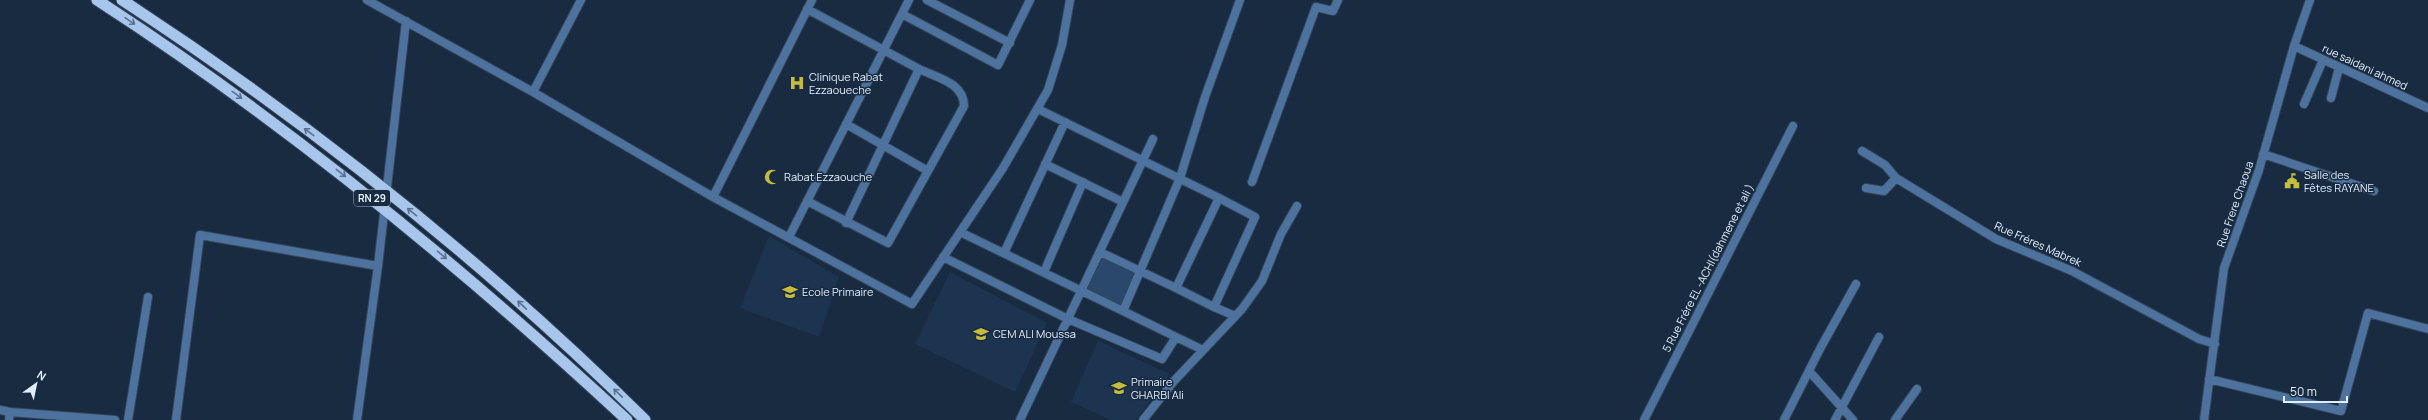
<svg xmlns="http://www.w3.org/2000/svg" width="2428" height="420" font-family="Manrope,sans-serif">
<style>
.built{fill:#1d3450}
.green{fill:#2a486c}
.lines{fill:none;stroke-linecap:round;stroke-linejoin:round}
.minor-casing{stroke:#34465b;stroke-width:10}
.trunk-casing{stroke:#34465b;stroke-width:13}
.minor{stroke:#4e729e;stroke-width:8}
.trunk{stroke:#a8c6ec;stroke-width:11}
.oneway{stroke:#59718e}
.labels{text-anchor:middle;stroke-width:3;stroke-linejoin:round;paint-order:stroke}
.shield{fill:#182b41;stroke:#a5b3c4;stroke-width:1}
.shield-label{font-size:10px;font-weight:bold;fill:#e1edfc}
.street-label{font-size:11px;fill:#e1edfc;stroke:#182b41}
.poi-label{font-size:11px;fill:#e1edfc;stroke:#182b41;text-anchor:start}
</style>
<rect width="100%" height="100%" fill="#182b41"/>
<path class="built" d="M769,236L839,277L819,337L740,308Z
M950,272L1047,323L1015,392L915,344Z
M1098,341L1170,374L1136,420H1111L1071,402Z"/>
<path class="green" d="M1101,255L1135,271L1121,307L1085,289Z"/>
<g class="lines">
<g class="minor-casing">
<path id="minor" d="M367,0L533,92L713,197L912,304L1003,168L1048,90L1062,45L1070,0
M927,0L1010,43
M807,9L919,69L846,223
M902,14L998,65L1030,0
M2294,46L2428,108
M533,92L581,0
M2331,98L2339,68
M2304,104L2323,60
M1038,109L1219,198L1176,288L1100,252
M846,124L928,171
M1862,151L1885,165L1896,178L1996,239L2072,271L2199,339L2215,344
M2263,154L2374,191
M1045,164L1123,202
M1252,182L1316,7L1333,11L1338,0
M1866,188L1884,191L1896,178
M713,197L812,0
M807,201L888,243L964,106C964,83 938,78 919,69
M960,232L1123,311L1180,178L1205,97L1240,0
M789,237L909,0
M1004,253L1065,122
M943,257L1068,319L1162,359L1176,337L1123,311
M1044,272L1083,182
M1176,288L1214,307L1255,217L1219,198
M1214,307L1235,316
M1176,337L1203,350
M1809,371L1853,420
M2209,379L2341,411L2368,313L2428,329
M0,410L10,412L9,420
M10,412L115,420
M128,420L148,297
M176,420L200,235L378,266
M357,420L378,266L406,21
M1020,420L1153,139
M1143,420L1174,381L1242,309L1262,281L1281,234L1297,206
M1644,420L1793,126
M1784,420L1821,347L1856,284
M1835,420L1879,337
M1895,420L1917,389
M2204,420L2224,268L2259,170L2294,46L2310,0"/>
</g>
<g class="trunk-casing">
<path id="trunk" d="M97,0C287,123 461,266 627,420
M122,0C309,122 486,263 645,420"/>
</g>
<use href="#minor" class="minor"/>
<use href="#trunk" class="trunk"/>
</g>
<defs><path id="oneway-shaft" d="M-6 0H5M1.5-3L5.5 0L1.5 3" fill="none" stroke-width="1.6" stroke-linecap="round" stroke-linejoin="round"/></defs>
<g class="oneway">
<use href="#oneway-shaft" transform="translate(130 21) rotate(34)"/>
<use href="#oneway-shaft" transform="translate(237 95) rotate(36)"/>
<use href="#oneway-shaft" transform="translate(309 132) rotate(-143)"/>
<use href="#oneway-shaft" transform="translate(341 173) rotate(38)"/>
<use href="#oneway-shaft" transform="translate(412 212) rotate(-141)"/>
<use href="#oneway-shaft" transform="translate(442 255) rotate(40)"/>
<use href="#oneway-shaft" transform="translate(522 305) rotate(-137)"/>
<use href="#oneway-shaft" transform="translate(618 393) rotate(-136)"/>
</g>
<defs>
<g id="hospital-bare" transform="scale(1.2)"><path d="M-5-5h3v3.5h4V-5h3V5h-3V1.5h-4V5h-3Z" fill="#c6bc3c" stroke="#182b41" stroke-width="2.5" paint-order="stroke"/></g>
<g id="mosque-bare" transform="scale(1.2)"><path d="M3.5-4.9A6 6 0 1 0 3.5 4.9A5 5 0 1 1 3.5-4.9Z" fill="#c6bc3c" stroke="#182b41" stroke-width="2.5" paint-order="stroke"/></g>
<g id="civic-bare" transform="scale(1.2)"><path d="M-.6-6.5H3V-4.5H.6V-3L4-1V1h2V6H-6V1h2V-1L-.6-3ZM-1.2 2.5V6h2.4V2.5Z" fill="#c6bc3c" stroke="#182b41" stroke-width="2.5" paint-order="stroke"/></g>
<g id="school-bare" transform="scale(1.2)"><path d="M0-5L7-2L0 1L-7-2ZM-4 1L0 2.5L4 1V4Q0 6-4 4Z" fill="#c6bc3c" stroke="#182b41" stroke-width="2.5" paint-order="stroke"/></g>
</defs>
<g fill-rule="evenodd">
<use href="#hospital-bare" x="797" y="83"/>
<use href="#mosque-bare" x="772" y="177"/>
<use href="#civic-bare" x="2292" y="181"/>
<use href="#school-bare" x="790" y="292"/>
<use href="#school-bare" x="981" y="334"/>
<use href="#school-bare" x="1119" y="388"/>
</g>
<g class="labels">
<rect class="shield" x="354" y="190" width="36" height="16" rx="3"/>
<g class="shield-label">
<text x="372" y="202">RN 29</text>
</g>
<g class="street-label">
<text transform="translate(2365 67) rotate(25)" y="4">rue saidani ahmed</text>
<text transform="translate(2235 204) rotate(-71)" y="4">Rue Frere Chaoua</text>
<text transform="translate(2038 244) rotate(24)" y="4">Rue Fréres Mabrek</text>
<text transform="translate(1708 268) rotate(-63)" y="4">5 Rue Frére EL -ACHI(dahmene et ali )</text>
</g>
<g class="poi-label">
<text x="809" y="81">Clinique Rabat<tspan x="809" dy="13">Ezzaoueche</tspan></text>
<text x="2304" y="179">Salle des<tspan x="2304" dy="13">Fêtes RAYANE</tspan></text>
<text x="784" y="181">Rabat Ezzaouche</text>
<text x="802" y="296">Ecole Primaire</text>
<text x="993" y="338">CEM ALI Moussa</text>
<text x="1131" y="386">Primaire<tspan x="1131" dy="13">GHARBI Ali</tspan></text>
</g>
</g>
<g transform="translate(36 384) rotate(33)" stroke="#182b41" stroke-width="3" paint-order="stroke">
<path d="M0-3L7 15L0 10L-7 15Z" fill="#e1edfc"/>
<text y="-6" font-size="11" font-weight="bold" text-anchor="middle" fill="#e1edfc">N</text>
</g>
<path d="M2284 396v6h63v-6" fill="none" stroke="#e1edfc" stroke-width="2"/>
<text x="2290" y="396" font-size="12" fill="#e1edfc" stroke="#182b41" stroke-width="3" paint-order="stroke">50 m</text>
</svg>
